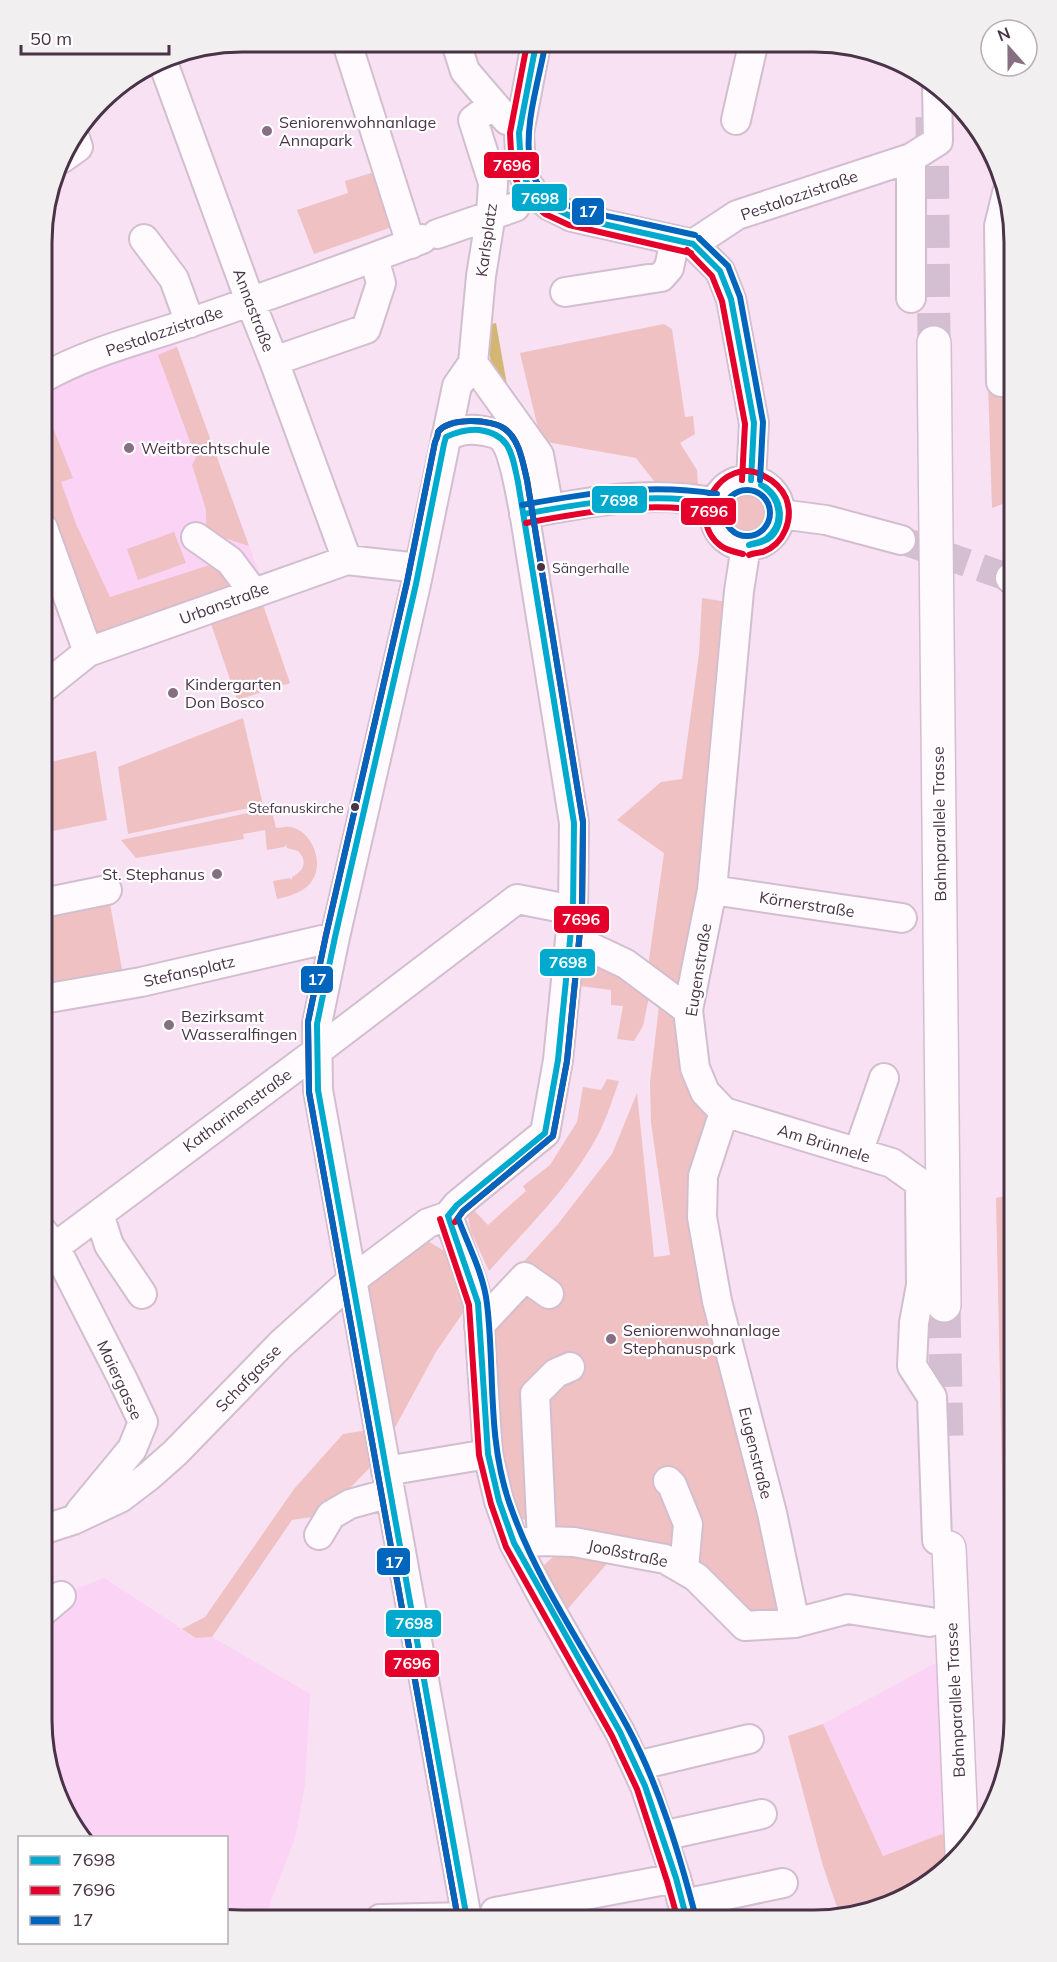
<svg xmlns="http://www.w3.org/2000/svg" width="1057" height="1962" font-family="Mulish,sans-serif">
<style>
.built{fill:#fbd3f5}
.green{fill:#f0c1c2}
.water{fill:#d3b674}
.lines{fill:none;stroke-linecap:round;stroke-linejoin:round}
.minor-tunnel{stroke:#d4bed1;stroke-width:28;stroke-dasharray:28 14;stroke-linecap:butt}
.major-tunnel{stroke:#d4bed1;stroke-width:33;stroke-dasharray:33 16;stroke-linecap:butt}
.minor-casing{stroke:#d3bed0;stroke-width:32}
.major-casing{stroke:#d3bed0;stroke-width:36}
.minor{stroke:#fefafd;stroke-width:28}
.major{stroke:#fefafd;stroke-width:33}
.bus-1-casing{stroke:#fff;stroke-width:10}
.bus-2-casing{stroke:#fff;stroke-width:10}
.bus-3-casing{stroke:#fff;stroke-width:10}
.bus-1{stroke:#00a9ce;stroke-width:6}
.bus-2{stroke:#e4002b;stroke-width:6}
.bus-3{stroke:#0065bd;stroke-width:6}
.poi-dot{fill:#876f83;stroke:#fff;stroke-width:2}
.bus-dot{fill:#4a3247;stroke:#fff;stroke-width:2}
.labels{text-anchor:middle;stroke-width:4.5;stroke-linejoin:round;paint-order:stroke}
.bus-label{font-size:14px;fill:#4a3247;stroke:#fff;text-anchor:start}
.poi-label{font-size:16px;fill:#4a3247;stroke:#fff;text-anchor:start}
.street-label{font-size:16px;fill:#4a3247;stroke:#fff}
.rim{fill:none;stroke:#4a3247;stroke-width:3}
.line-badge{stroke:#fff;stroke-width:2}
.badge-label{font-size:16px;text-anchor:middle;font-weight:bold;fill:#fff}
</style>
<rect width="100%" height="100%" fill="#f7e1f3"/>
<path class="built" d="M174,339L262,581L92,643L43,508V388Z
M104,1578L196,1638L212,1637L310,1694L305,1785L295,1838L267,1911L239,1918H227L226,1838L89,1837L53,1784L42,1719V1622L68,1592Z
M941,1660L947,1832L883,1856L823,1724Z"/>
<path class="green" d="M381,170L398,225L314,254L297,210L348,193L345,181Z
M664,324L672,329L685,417L693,416L695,434L680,443L697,470L699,500L664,494L636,458L541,441L520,353Z
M177,347L249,546L206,532V510L192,465L196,458L158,355Z
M1015,365V497L1005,503L992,508L988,382Z
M46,410L73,478L61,482L76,524L110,597L216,563L243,588L92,643L43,508V411Z
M720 514a27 27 0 1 1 54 0a27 27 0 1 1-54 0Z
M174,532L186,563L138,580L127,549Z
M260,596L290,683L237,700L208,615Z
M702,598L734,603L686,1003L647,974L664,853L617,820L661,782L682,779L699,654Z
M243,718L263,805L128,834L118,767Z
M96,751L107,820L43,833V764Z
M271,808L276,828C280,828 285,826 290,827C311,830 324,861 313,879C306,892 290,896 277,899L273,881L290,878L292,880V877C304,871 308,861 298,851L287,848L286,845L284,847L267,850L265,830L243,834L244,839L136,858L121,840Z
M108,893L124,980L43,994V906Z
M576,945L651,988L643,1026L634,1041L617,1039L623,1006L611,1005V990L572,985Z
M660,998L684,1014L715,1115L695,1174L782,1613L746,1612L696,1563L551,1528L516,1517L505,1501L484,1305L558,1224L612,1154L637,1093L654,1257L670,1255L651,1123L650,1082Z
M607,1079L619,1081C613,1098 607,1117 599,1133C572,1185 527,1228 489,1271L471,1232L468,1217L472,1208L488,1225L526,1191L523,1186L550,1165L577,1122L583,1087L601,1090Z
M1015,1194V1733L1011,1748L1006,1659L996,1198Z
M429,1242L448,1253L469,1304L436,1352L386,1444L357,1282L415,1243Z
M374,1429L379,1458L353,1485L312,1517L292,1520L212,1637L196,1638L182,1629L205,1617L294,1489L343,1434Z
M578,1554L610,1560L566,1611L545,1573L544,1565L553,1557Z
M823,1724L883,1856L947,1832L946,1867L926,1886L879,1909L840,1916L823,1866L788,1736Z"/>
<path class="water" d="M496,323L507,385L495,387L485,325Z"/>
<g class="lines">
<path class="minor-tunnel" d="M901,540L1010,578"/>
<path class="major-tunnel" d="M932,117L934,343
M944,1305L947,1441"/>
<g class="minor-casing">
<path id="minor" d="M347,43L411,244
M456,43L465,71L507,120
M536,44L519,133L521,168L528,185L534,193L550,206L572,217L693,244
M162,60L250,301L274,361L347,560
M736,120L753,45
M911,158V298
M61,159L78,147L75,138
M437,234L515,207
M144,239L174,279L190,323
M693,244L737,215L911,158L938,141L937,87
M693,244L720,271L731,299L754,423L751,480
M565,292L661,277L669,268L675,240
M274,361L366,329L381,283L374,258
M473,363L539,455L549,509
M43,378C88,352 140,340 189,323C267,296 345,269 422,239
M1001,382L999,226L1007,193
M446,437C457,431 465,429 477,430C484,431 494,432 500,436C514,446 520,494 524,511L574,823L573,910L558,1060L545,1133L475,1190L457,1205L448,1216
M714 513a33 33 0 1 1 66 0a33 33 0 1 1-66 0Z
M524,514C587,502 652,489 715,503
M780,514L826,520L901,540
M43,528L88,652
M196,537L230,561L253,592
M746,546L739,591L712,890L688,1010L695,1068L705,1092L724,1112L892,1163L920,1183L921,1285L914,1323L912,1366L932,1397L937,1540
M1010,578L1015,579
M43,688L88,652L347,560L419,568
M712,890L902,918
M43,903L107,890
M571,938L626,964L688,1010
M43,999L141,982L335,937
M724,1112L703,1176L702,1217L717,1301L772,1513L795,1623
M858,1153L884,1078
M99,1214L109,1245L142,1294
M448,1216L470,1276L478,1303L488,1454L499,1501L514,1543L542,1595L620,1732L645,1786L676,1878L687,1920
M43,1232L55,1247L122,1378L143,1422L132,1449L80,1512
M55,1247L316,1052L517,899L573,910
M479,1326L525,1277L549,1294
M386,1471L488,1454
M668,1481L672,1485L688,1524L684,1569
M42,1530L73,1520L120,1498L149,1476L175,1453L281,1344L352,1280L428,1223L448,1216
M319,1535L331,1515L350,1504L390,1493
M542,1541L535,1394L556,1373L570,1367
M514,1543L542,1541L574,1542L665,1559L696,1577L745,1626L795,1623L848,1609L930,1622
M42,1612L61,1596
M636,1766L749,1739
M662,1836L762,1814
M684,1904L783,1883
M495,1912L676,1878
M380,1919L467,1917
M467,1919L318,1090L317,1024L335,937L416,584L457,386L473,363L481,276L491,214L493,183L473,120L486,110"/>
</g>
<g class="major-casing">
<path id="major" d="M934,343L944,1305
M949,1548L962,1852"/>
</g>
<use href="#minor" class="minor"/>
<use href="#major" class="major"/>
<g class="bus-1-casing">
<path id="bus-1" d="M536,44L519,133L521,168L528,185L534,193L550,206L572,217L693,244
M693,244L720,271L731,299L754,423L751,480
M524,514C588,502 650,492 715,503
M749,545C756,544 765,542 771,537C787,521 780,493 761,485
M749,545C754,543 762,542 767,538C786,523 780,496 761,485
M448,1216L457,1205L545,1133L558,1060L573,910L574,823L518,482C512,455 511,434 479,430C467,429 457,432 446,437L444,444L416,584L335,937L317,1024L318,1090L467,1919
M448,1216L478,1303L488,1454L499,1501L514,1543L620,1732L645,1786L676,1878L687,1920"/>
</g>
<g class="bus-2-casing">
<path id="bus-2" d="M527,44L510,133L512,170L520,189L527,198L545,214L569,225L691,253
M687,250L712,276L722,301L745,424L742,480
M526,523C589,511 650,501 713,512
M743,554C736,552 728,551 721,546C683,518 723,453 764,476C774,481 781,487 786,498C794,519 784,544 763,552C758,553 753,553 749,555
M440,1219L469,1305L479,1455L491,1504L506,1547L612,1736L637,1789L667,1881L678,1920
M455,1222L463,1211L553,1136L567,1061L582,911L583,822L527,480C523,464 520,440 505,429C492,419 448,417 438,432C438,434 436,440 435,442L407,582L326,935L308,1022L309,1092L458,1919"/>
</g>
<g class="bus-3-casing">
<path id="bus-3" d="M545,46C538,84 524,125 530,164C536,207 594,213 627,220C650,225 672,230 695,235
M699,238L728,266L740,297L763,422L760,480
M724 513a23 23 0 1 1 46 0a23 23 0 1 1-46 0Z
M522,505C588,493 650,483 717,494
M458,1919L309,1092L308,1022L326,935L407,582L435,442C436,440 438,434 438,432C448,417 492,419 505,429C520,440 523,464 527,480L583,822L582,911L567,1061L553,1136L463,1211L458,1218C468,1245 484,1275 487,1304C495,1369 487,1438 509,1502C536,1581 587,1652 627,1726C659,1785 679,1853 696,1918"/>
</g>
<use href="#bus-1" class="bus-1"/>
<use href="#bus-2" class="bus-2"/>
<use href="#bus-3" class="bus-3"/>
</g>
<g class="poi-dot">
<circle cx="267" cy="131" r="6"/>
<circle cx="129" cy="448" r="6"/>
<circle cx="173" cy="693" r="6"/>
<circle cx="217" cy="874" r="6"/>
<circle cx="169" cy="1025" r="6"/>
<circle cx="611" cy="1339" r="6"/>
</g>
<g class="bus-dot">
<circle cx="541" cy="567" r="5"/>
<circle cx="355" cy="807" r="5"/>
</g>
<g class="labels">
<g class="bus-label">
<text x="552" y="573">Sängerhalle</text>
<text x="344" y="813" text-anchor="end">Stefanuskirche</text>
</g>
<g class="poi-label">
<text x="279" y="128">Seniorenwohnanlage<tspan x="279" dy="18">Annapark</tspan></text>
<text x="141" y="454">Weitbrechtschule</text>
<text x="185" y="690">Kindergarten<tspan x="185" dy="18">Don Bosco</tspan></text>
<text x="205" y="880" text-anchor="end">St. Stephanus</text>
<text x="181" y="1022">Bezirksamt<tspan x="181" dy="18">Wasseralfingen</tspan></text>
<text x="623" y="1336">Seniorenwohnanlage<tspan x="623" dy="18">Stephanuspark</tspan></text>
</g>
<g class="street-label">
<text transform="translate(799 195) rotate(-19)" y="6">Pestalozzistraße</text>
<text transform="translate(486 240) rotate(-82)" y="6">Karlsplatz</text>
<text transform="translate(254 310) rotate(69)" y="6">Annastraße</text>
<text transform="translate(164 331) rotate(-19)" y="6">Pestalozzistraße</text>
<text transform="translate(224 603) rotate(-20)" y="6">Urbanstraße</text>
<text transform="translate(939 824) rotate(-91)" y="6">Bahnparallele Trasse</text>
<text transform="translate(807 904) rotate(9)" y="6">Körnerstraße</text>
<text transform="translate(698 970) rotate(-81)" y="6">Eugenstraße</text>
<text transform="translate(189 971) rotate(-13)" y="6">Stefansplatz</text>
<text transform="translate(237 1110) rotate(-36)" y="6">Katharinenstraße</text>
<text transform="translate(824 1143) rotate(17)" y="6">Am Brünnele</text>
<text transform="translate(248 1378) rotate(-46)" y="6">Schafgasse</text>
<text transform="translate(120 1380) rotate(65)" y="6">Maiergasse</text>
<text transform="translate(756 1453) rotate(76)" y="6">Eugenstraße</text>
<text transform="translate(628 1553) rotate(12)" y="6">Jooßstraße</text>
<text transform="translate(955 1700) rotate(-93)" y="6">Bahnparallele Trasse</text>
</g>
</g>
<path d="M0 0H1057V1962H0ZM242 52H814A190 190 0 0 1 1004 242V1720A190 190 0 0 1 814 1910H242A190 190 0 0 1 52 1720V242A190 190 0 0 1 242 52Z" fill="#f1eff0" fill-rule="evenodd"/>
<path class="rim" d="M242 52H814A190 190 0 0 1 1004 242V1720A190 190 0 0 1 814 1910H242A190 190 0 0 1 52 1720V242A190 190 0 0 1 242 52Z"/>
<g class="line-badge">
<rect x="483" y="151" width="57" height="28" rx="6" fill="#e4002b"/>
<rect x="511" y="183" width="57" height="29" rx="6" fill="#00a9ce"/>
<rect x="571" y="197" width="34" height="29" rx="6" fill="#0065bd"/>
<rect x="591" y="485" width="57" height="29" rx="6" fill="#00a9ce"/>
<rect x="680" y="497" width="57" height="29" rx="6" fill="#e4002b"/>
<rect x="553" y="905" width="57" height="29" rx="6" fill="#e4002b"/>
<rect x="539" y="948" width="57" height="29" rx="6" fill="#00a9ce"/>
<rect x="300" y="965" width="34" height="29" rx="6" fill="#0065bd"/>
<rect x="376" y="1547" width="35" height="29" rx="6" fill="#0065bd"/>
<rect x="385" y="1609" width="57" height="29" rx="6" fill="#00a9ce"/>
<rect x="384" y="1649" width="56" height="29" rx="6" fill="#e4002b"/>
</g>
<g class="badge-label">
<text x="512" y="171">7696</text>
<text x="540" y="204">7698</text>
<text x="588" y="217">17</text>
<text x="619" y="506">7698</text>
<text x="709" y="517">7696</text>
<text x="581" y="925">7696</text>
<text x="568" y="968">7698</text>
<text x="317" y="985">17</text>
<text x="394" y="1568">17</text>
<text x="414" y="1629">7698</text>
<text x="412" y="1669">7696</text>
</g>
<rect x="18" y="1836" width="210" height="108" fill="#ffffff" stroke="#b7adb5" stroke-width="1.5"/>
<rect x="30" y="1856" width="30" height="9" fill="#00a9ce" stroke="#b7adb5" stroke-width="1.5"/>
<text x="72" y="1866" font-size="18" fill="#4a3247">7698</text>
<rect x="30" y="1886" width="30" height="9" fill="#e4002b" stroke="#b7adb5" stroke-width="1.5"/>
<text x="72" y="1896" font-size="18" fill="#4a3247">7696</text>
<rect x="30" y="1916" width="30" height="9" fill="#0065bd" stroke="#b7adb5" stroke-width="1.5"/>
<text x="72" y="1926" font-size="18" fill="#4a3247">17</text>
<g transform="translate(1009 48) rotate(339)"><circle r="28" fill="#ffffff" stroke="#b7adb5" stroke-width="1.5"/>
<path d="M0-4.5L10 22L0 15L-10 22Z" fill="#876f83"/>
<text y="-9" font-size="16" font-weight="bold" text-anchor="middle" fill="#4a3247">N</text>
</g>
<path d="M21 45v9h148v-9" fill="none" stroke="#4a3247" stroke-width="3"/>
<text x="30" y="45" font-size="18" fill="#4a3247" stroke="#ffffff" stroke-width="4.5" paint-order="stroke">50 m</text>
</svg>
